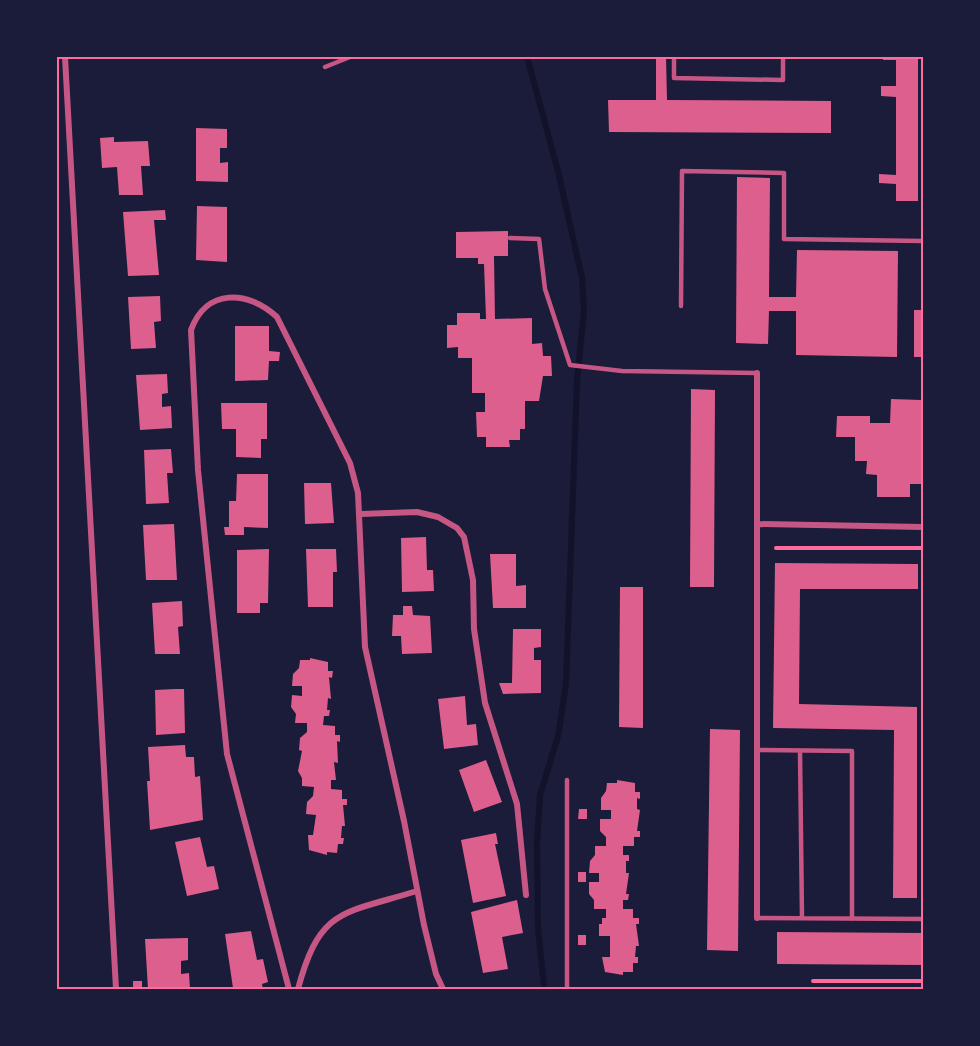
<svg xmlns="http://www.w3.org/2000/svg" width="980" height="1046" font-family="Karla,sans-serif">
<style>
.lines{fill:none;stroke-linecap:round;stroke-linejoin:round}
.stream{stroke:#12122b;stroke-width:6}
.building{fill:#dd5f8e}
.path{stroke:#ff6b9d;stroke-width:4}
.service{stroke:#c65784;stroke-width:4.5}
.minor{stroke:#c65784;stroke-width:6}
.neatline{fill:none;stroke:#ff6b9d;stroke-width:2}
</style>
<rect width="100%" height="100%" fill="#1b1b3a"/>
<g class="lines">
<path class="stream" d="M527,57L558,171L582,278L584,311L577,380L566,684L558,736L540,795L537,843L538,929L544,986"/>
</g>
<path class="building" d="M656,57H666L667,100L831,101V133L609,132L608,100H656Z
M883,57H918V201H896V184L879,183V174L896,175V97L881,96V86H896V60H883Z
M196,128L227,129V148H220V163L228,162V182L196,181Z
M114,137V142L148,141L150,166H141L143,195H119L117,167L102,168L100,138Z
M737,177L770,178L769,297H796L797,250L898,251L897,357L796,355V311H769L768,344L736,343Z
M197,206L227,207V262L196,260Z
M165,210L166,220H154L159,275L128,276L123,212Z
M508,231V256H494L495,319L532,318V344L542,343L543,356H551L552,376H543L539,401H525V429H520V440H509L510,447H486V437H477L476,412H485V393H472V358H458V347L447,348V325H457V313H480V319H486L484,264H478V258H456V232Z
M160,296L161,321L154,322L156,348L131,349L128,297Z
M914,310H923V357H914Z
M235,326H269V351L280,352L279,361H269L268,380L235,381Z
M167,374L168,393L162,394V407L171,406L172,428L140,430L136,375Z
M691,389L715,390L714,587H690Z
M891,399L921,400L923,484H910V497H877V475L866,474L867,461H855V437H836L837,416H870V423H890Z
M221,403H267V439H261V458L236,457V429H222Z
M171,449L173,473H167L169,503L146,504L144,450Z
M237,474H268V528L244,527V535H225L224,527H229V501H236Z
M304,483H331L334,523L305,524Z
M174,524L177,580H146L143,525Z
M426,537L427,570H433L434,591L402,592L401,538Z
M269,549L268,603H260V613H237V550Z
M306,549H336L337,572H333V607H308Z
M490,554H516V586L526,585V608H493Z
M775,563L918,564V589H800L799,704L917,707V898H893L894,730L773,728Z
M620,587H643V728L619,727Z
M182,601L183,626L178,627L180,654H155L152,603Z
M403,606H412L413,615L430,616L432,653L402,654L401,636H392L393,615H403Z
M513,629H541V647L534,648V660H541V693L503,694L499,683H512Z
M310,658L328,662V671H333L332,678L329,677L331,699L328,698L327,710H330L329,716H324L323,725L335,726V735H340V742L337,741L338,763L334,762L336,780H331V789L342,790V799H347V805H343L345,826H342L341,838H344L343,844H338L337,853L327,852V855L309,850L308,835H313L316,815L306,814L307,802L313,796L314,787L302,786V778L298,771L302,751L299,750L300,738L307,732V723H295L296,714L291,707L292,695L302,696V686H292L293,674L299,668L300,660H310Z
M175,689H184L185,733L156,735L155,690Z
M465,696L467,725L476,724L478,745L444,749L438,699Z
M710,729L740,730L738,951L707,950Z
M185,745L186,757H194L195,777L200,776L203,820L150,830L147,781H150L148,747Z
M486,760L502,802L474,812L459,770Z
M617,780L635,783V792H640V799L637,798V809L640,810L637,831H640V837H634V846H623V855H629V861H626V873H629L626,894H629L628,900H623V909H633V918H639V924H636L639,946H636L635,957H638V963H633V972H623V975L605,972L602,957H610V936H599V924H602V918H606V909H594V900L589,894V882H599V873H589L590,861L595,855V846H606V837L600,831V819H611V810H601V798L606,791L607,783H617Z
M579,809H587V819H578Z
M496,833L498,844H495L506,896L473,903L461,840Z
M200,837L207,867L214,866L219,889L187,896L175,842Z
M578,872H586V882H578Z
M517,900L523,933L502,937L508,969L483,973L471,912Z
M251,931L257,960L263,959L268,982L262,984L263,989L233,988L225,934Z
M777,932L923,933V965L777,964Z
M578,935H586V945H578Z
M188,938V960L181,961V974L189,973L190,989H148L145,939Z
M133,981H142V989H133Z"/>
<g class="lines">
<path class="path" d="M776,548H923
M813,981H923"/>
<path class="service" d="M674,57V78L783,80V57
M325,67L350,57
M510,238L539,239L545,289L570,365L622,371L757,373
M681,306L682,171L784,173V239L923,241
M757,750L852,751V919
M800,751L802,918
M567,780V989
M757,918L923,919"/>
<path class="minor" d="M65,57L116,989
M757,373V918
M361,514L417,512L438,517L457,528L464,537L473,580L474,629L485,703L517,804L526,895
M757,524L923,527
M289,989L227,754L198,470L191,330C206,288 248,290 277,317L350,463L358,493L365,647L404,821L424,925L436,974L443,989
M298,989C320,907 343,914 417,891"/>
</g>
<rect width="980" height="1046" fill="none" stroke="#1b1b3a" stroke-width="117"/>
<rect x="58" y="58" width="864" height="930" class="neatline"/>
</svg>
